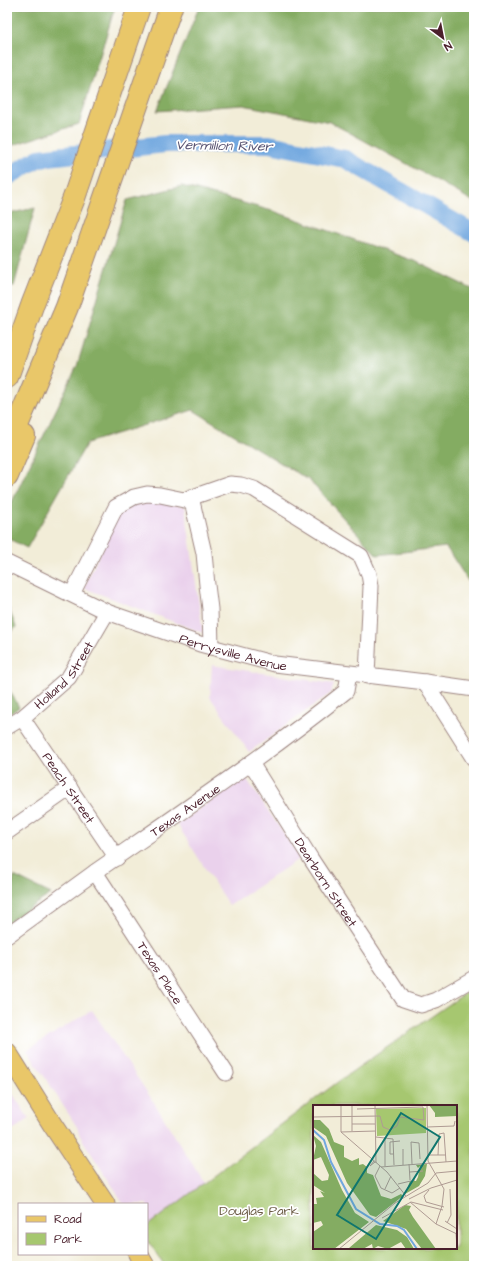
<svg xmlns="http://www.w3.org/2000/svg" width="481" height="1273" font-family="'Architects Daughter',sans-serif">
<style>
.built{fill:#ead1ec}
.green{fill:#a6c76f;stroke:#78734d;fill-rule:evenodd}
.forest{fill:#84ac62;stroke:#676646}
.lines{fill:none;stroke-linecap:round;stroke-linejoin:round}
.river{stroke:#71a7df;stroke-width:18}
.minor-casing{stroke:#9e8682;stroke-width:17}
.major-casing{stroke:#9e8682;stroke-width:21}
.highway-casing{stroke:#9e8682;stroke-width:24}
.minor{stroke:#fff;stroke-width:15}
.major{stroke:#e9c769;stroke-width:19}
.highway{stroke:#e9c769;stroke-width:22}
.labels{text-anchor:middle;stroke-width:3.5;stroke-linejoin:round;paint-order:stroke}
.street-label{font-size:13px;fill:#4a1f2b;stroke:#fff}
.park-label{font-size:13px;fill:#6a5a43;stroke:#fff}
.water-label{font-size:14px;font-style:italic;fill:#5a5573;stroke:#fff}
.inset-river{fill:none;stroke:#71a7df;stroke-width:2}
.inset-road{fill:none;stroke:#af9b93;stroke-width:1}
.view{fill:#0f766e;fill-opacity:0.15;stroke:#0f766e;stroke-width:2}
.inset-edge{fill:none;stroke:#4a1f2b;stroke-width:2}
</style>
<rect width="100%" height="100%" fill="#fff"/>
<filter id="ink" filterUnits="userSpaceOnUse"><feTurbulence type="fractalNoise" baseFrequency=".025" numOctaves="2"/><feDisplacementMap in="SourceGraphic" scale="8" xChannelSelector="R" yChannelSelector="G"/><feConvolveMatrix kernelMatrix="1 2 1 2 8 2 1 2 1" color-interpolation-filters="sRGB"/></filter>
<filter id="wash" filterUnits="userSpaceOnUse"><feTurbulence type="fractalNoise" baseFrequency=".012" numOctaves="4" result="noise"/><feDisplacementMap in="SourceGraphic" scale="16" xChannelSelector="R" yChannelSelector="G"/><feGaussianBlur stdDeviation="0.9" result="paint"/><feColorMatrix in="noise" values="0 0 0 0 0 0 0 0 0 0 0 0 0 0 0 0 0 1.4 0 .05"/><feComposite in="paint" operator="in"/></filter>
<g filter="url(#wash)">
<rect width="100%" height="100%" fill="#f2edd8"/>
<path class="built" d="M141,500L185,506L203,633L84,588L118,513Z
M212,665L224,667L334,684L331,693L249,752L210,697Z
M246,778L300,858L229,906L177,824Z
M92,1010L155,1104L204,1183L147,1226V1204H124L80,1136L77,1127L27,1050Z
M7,1085L29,1119L7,1134Z"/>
<path class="green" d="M474,987V1266H165L147,1239V1226L343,1078ZM314,1106H456V1248H314Z"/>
<path class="forest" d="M7,7H115L79,124L7,147Z
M199,7H474V202L431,177L330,122L243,105L157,111Z
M182,186L276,212L417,262L474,290V590L446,547L377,555L309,480L193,410L87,443L27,548L7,538V512L77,366L127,200Z
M35,208L14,286L7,287V214Z
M7,604L16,627L7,637Z
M7,686L19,707L7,716Z
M14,876L51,894L7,923V904L8,906Z"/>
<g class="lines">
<path class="river" d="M7,177L39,158L165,144H269L345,159L474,233"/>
</g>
</g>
<g filter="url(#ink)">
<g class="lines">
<g class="minor-casing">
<g id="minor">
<path d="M191,497L204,553L207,585L210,609L211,647"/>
<path id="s1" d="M7,563L107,612L200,644L275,664L425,682L474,689"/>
<path d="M72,594L116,507L134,497L147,494L160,495L184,500L230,484L241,485L254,489L361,556L369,574L371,586L367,676"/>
<path d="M425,682L474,759"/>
<path id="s2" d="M22,718L117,858"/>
<path id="s3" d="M7,727L22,718L69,677L107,612"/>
<path id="s4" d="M251,763L311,859L403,999L421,1005L436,1000L474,978"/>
<path d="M7,832L70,788"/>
<path id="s5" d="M95,872L226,1073"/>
<path id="s6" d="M7,936C36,915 66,893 95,872C180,813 266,755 346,691L349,674"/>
</g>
</g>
<g class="major-casing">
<path id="major" d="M7,1052L52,1124L105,1204
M138,1254L145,1266"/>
</g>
<g class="highway-casing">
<path id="highway" d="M7,377L33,303L74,198L139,7
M7,449L67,307L171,7
M7,476L24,436"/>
</g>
<use href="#minor" class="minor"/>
<use href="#major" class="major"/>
<use href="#highway" class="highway"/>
</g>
</g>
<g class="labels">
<g class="street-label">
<text dy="5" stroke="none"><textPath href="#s1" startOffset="244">Perrysville Avenue</textPath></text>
<text dy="5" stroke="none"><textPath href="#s3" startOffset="78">Holland Street</textPath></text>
<text dy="5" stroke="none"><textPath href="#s2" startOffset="84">Peach Street</textPath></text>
<text dy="5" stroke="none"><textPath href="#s6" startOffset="218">Texas Avenue</textPath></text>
<text dy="5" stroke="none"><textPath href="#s4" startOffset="141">Dearborn Street</textPath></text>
<text dy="5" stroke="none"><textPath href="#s5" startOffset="120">Texas Place</textPath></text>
</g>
<g class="park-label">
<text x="259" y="1215">Douglas Park</text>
</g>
<g class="water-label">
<text transform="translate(224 145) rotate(1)" y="5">Vermilion River</text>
</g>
</g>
<g transform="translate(313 1105)">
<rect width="144" height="144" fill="#f2edd8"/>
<path d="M113,3V28L64,31L63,4Z" fill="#a6c76f"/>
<path d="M116,0H144V11L122,12V8ZM0,15H7L16,24L21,37L31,41V52L39,56L46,53V60L50,59L54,62V68L60,70L68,91L78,94L88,89L90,91L63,112L57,110L34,78L13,31L0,22ZM0,30L8,37L29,85L42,108L56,117L21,144H0V127L10,120L8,116L0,118V99H4L3,93L11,92L7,86L12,88L0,80V68L9,76L15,75L16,70L8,52L0,55L3,41ZM114,59L112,71L106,81L92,89L97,76H103L105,72L107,61L105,63L103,60ZM92,100L98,101L96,105L100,112L123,144H109L93,124L70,116ZM63,120L84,125L94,132L101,144H93L88,137L75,144L65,141L60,144L59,139L50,144L36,143Z" fill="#84ac62"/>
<path class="inset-river" d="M0,25L11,35L18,57L43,104L67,119L84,121L91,125L104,144"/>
<path class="inset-road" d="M28,0V27M39,0V26M62,0L63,58M114,0L115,56L131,84L129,101L123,119L144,129M44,4L110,2M0,12L67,11L70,22L77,25L84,21L87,12L111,15L110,2M39,19H62M114,22L141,21L142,16M28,27L74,67L93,91M28,27L63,26M63,32L80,34L81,60M72,32V61M90,44V60M81,49H77V37L87,36M115,50H133M125,50L126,29L131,28L133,57M61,56L57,61L62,57M96,59L97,75M99,59L98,37L106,38L107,54M67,61L62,71L68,83L79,88L87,83M68,62L144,56M97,67L110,66M85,79L102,75M72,84L78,71M116,85L111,91L113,97L131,102M96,94L118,83L144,75M97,97L123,119M69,113L98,97L130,105M132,116L144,124M134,118L138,110L137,84M143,128L144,144M26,144L82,98L115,78L123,68L144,66"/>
<path class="view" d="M88,8L127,32L63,134L24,110Z"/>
<rect width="144" height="144" class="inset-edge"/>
</g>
<rect width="481" height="1273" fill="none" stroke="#fff" stroke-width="24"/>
<rect x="18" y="1203" width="130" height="52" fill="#ffffff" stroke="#b7a5aa"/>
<rect x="26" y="1216" width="20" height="6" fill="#e9c769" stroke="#b7a5aa"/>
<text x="54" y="1223" font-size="12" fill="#4a1f2b">Road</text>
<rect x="26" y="1233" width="20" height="12" fill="#a6c76f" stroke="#b7a5aa"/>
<text x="54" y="1243" font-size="12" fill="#4a1f2b">Park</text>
<g transform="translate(443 38) rotate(148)" stroke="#ffffff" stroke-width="3" paint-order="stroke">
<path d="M0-3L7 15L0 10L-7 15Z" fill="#4a1f2b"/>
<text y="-6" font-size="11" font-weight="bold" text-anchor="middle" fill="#4a1f2b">N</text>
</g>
</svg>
